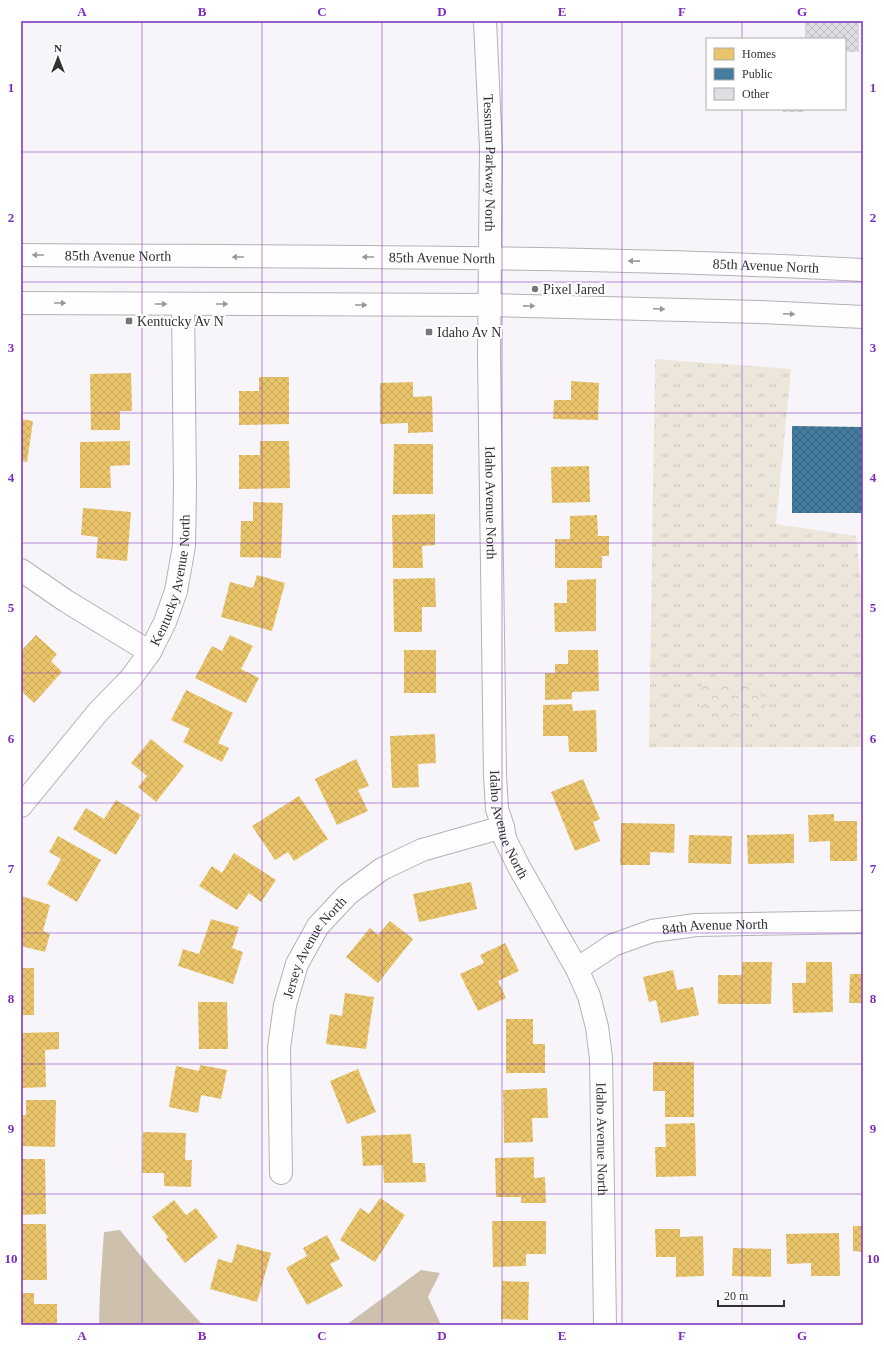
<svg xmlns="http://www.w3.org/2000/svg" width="884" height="1346" font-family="Georgia,serif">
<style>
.grass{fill:url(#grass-tufts)}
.park{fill:url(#park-crowns)}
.water{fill:#cdc1ae}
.homes{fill:url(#homes-cross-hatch)}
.public{fill:url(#public-cross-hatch)}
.building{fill:url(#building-cross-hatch)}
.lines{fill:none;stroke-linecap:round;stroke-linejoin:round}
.minor-casing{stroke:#b3b2b5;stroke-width:24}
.major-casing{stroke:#b3b2b5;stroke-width:24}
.minor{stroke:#fefefe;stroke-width:22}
.major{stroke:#fefefe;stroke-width:22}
.oneway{fill:#989899}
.grid{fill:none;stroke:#7b2cbf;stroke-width:1;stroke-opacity:0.55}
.poi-dot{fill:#777679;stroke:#fff;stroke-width:1.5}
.labels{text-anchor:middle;stroke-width:4;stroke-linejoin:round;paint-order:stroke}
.street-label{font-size:14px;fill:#323134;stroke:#fff}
.poi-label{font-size:14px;fill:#323134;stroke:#fff;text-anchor:start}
.neatline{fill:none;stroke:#7b2cbf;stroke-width:1.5}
.grid-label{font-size:13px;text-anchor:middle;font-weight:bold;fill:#7b2cbf}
</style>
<defs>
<pattern id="grass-tufts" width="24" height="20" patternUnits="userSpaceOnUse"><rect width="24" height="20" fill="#ede6db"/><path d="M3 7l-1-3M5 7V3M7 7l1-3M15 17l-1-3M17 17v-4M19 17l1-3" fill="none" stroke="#ccc6bd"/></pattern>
<pattern id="park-crowns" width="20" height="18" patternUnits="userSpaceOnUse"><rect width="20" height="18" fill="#ede6db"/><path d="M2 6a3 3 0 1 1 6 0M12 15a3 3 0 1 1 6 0" fill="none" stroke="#ccc6bd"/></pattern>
<pattern id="homes-cross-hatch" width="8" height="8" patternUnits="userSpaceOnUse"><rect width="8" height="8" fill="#e9c46a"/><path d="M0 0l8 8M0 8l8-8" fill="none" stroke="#c8a95c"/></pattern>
<pattern id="public-cross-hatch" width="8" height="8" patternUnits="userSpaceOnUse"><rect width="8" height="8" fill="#457b9d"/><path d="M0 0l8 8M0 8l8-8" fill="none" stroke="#3a6581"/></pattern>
<pattern id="building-cross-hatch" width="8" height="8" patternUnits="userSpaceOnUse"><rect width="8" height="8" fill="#dfdce4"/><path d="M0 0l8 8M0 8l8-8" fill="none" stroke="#c0bdc4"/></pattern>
</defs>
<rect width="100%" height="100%" fill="#f7f5f9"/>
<path class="grass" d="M655,359L791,369L776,524L856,536L863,606V747H649Z"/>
<path class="park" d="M702,681L756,685L774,723L699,718Z"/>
<path class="water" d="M120,1230L153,1271L201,1323L207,1325H99L100,1290L104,1232Z
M421,1270L440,1273L428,1297L441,1325H346Z"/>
<path class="homes" d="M131,373L132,411H120V430H91L90,374Z
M259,377H289V424L239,425V391H259Z
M571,381L599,383L598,420L553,419L554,400H571Z
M413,382V397L432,396L433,432L408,433V423L380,424V383Z
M21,419L33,421L27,462L21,461Z
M130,441V465L110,466L111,488H80V442Z
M260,441H289L290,488L239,489V455H260Z
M394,444H433V494H393Z
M589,466L590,502L552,503L551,467Z
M253,502L283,503L281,558L240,557L241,521H253Z
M83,508L131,512L127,561L96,558L98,537L81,535Z
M435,514V545L422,546L423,568H393L392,515Z
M597,515L598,536H609V556H602V568H555V539H570V516Z
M257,575L285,583L272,631L221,617L230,582L253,588Z
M435,578L436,607H422V632H394L393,579Z
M596,579V631L555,632L554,603H567V580Z
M36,635L57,654L51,661L62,672L34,703L21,691V651Z
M230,635L253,646L241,669L259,678L246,703L195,678L212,646L222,651Z
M404,650H436V693H404Z
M568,650H598L599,691L572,692V699L545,700V673H555V664H568Z
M186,690L233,713L218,743L229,748L222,762L183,742L190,729L171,720Z
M572,704L573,711L596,710L597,752H569L568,736H543V705Z
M435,734L436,763L418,764L419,787L392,788L390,736Z
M151,739L184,766L156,802L138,787L147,776L131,763Z
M356,759L369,786L358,790L368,811L337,825L315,779Z
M583,779L600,819L593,822L600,841L575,851L551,792Z
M299,796L328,839L294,861L288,852L275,860L252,826Z
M116,800L141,815L116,855L73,829L86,808L104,819Z
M834,814V821H857V861H830V841L809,842L808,815Z
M621,823L675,824L674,853L650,852V865H620Z
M794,834V863L748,864L747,835Z
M689,835L732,836L731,864L688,863Z
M58,836L101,860L77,902L47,884L61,859L49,852Z
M234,853L276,880L261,902L249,893L237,910L199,886L212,866L222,873Z
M471,882L477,909L419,922L413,894Z
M21,896L50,905L43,931L50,934L45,952L21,946Z
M211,919L239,927L232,948L243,952L233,984L178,966L183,949L199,954Z
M390,921L413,939L378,983L346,957L370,928L378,935Z
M505,943L519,971L498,981L506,998L478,1011L460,974L484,963L480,955Z
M742,962H772L771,1004H718V975H742Z
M806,962H832L833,1012L793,1013L792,983H806Z
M21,968H34V1015H21Z
M673,970L677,990L693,987L699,1015L661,1023L656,1000L649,1002L643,977Z
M850,974H863V1003H849Z
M345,993L374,997L366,1049L326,1044L330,1014L342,1016Z
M198,1002H227L228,1049H199Z
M506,1019H533V1044H545V1073H506Z
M59,1032V1049L45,1050L46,1087L21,1088V1033Z
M653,1062H694V1117H665V1091H653Z
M200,1065L227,1070L221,1099L201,1095L198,1113L169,1107L176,1066L199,1071Z
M358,1069L376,1112L347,1124L330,1081Z
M547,1088L548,1118H532L533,1142L504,1143L503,1090Z
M26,1100H56L55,1147L21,1146V1115H26Z
M695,1123L696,1176L656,1177L655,1147H666L665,1124Z
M143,1132L186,1133L185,1160H192L191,1187L164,1186V1173H142Z
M411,1134L413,1163H425L426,1182L384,1183L383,1165L363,1166L361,1136Z
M534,1157V1178L545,1177L546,1203H521V1197H496L495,1158Z
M21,1159H45L46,1214L21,1215Z
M380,1198L405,1215L375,1262L340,1240L360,1208L369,1214Z
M174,1200L186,1215L196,1208L218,1237L185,1263L166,1239L168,1237L152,1217Z
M492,1221H546V1254H526V1266L493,1267Z
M21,1224H46L47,1280H21Z
M853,1226H863V1252L853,1251Z
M655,1229H680V1237L703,1236L704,1276L676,1277V1257H656Z
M839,1233L840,1276H811V1263L787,1264L786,1234Z
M327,1235L340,1259L330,1264L343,1286L307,1305L286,1268L307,1256L303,1248Z
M237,1244L271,1253L257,1302L210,1289L218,1259L232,1263Z
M733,1248L771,1249V1277L732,1276Z
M502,1281L529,1282L528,1320L501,1319Z
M21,1293H34V1304H57V1325H21Z"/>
<path class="public" d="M792,426L863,427V513H792Z"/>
<path class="building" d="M805,21H859V52H845V39H805Z
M783,109H804V112H783Z"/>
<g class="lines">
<g class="minor-casing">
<g id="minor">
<path id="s1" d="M485,21L491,149L489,356L495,776L497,809L503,827L505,839L519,867L577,969L589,996L597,1027L601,1058L605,1325"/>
<path d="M21,570L66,601L150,652"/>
<path id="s2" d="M21,806L98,712L131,678L150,652L165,622L176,591L184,546L185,487L183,304"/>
<path id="s3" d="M577,969L613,945L652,931L696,925L863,922"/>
<path id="s4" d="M281,1173L279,1048L285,1005L297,964L318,926L348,894L382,869L422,850L503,827"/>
</g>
</g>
<g class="major-casing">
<g id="major">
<path id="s5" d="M21,255C302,257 583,255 863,270"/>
<path d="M21,303L490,305L760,312L863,317"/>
</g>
</g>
<use href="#minor" class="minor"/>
<use href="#major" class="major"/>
</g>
<defs><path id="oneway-solid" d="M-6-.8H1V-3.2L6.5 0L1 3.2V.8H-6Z"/></defs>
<g class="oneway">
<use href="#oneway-solid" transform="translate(38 255) rotate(-180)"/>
<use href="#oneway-solid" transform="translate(238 257) rotate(-180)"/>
<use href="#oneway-solid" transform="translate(368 257) rotate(-180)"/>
<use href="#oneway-solid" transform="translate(634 261) rotate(-179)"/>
<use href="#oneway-solid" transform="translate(60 303)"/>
<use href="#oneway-solid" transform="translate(161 304)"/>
<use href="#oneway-solid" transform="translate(222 304)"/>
<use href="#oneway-solid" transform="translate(361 305)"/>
<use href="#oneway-solid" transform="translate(529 306) rotate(1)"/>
<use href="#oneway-solid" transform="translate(659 309) rotate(2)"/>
<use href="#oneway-solid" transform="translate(789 314) rotate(3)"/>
</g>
<path class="grid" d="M142,21V1325M262,21V1325M382,21V1325M502,21V1325M622,21V1325M742,21V39M742,109V1325M21,152H863M21,282H863M21,413H863M21,543H863M21,673H863M21,803H863M21,933H863M21,1064H863M21,1194H863"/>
<g class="poi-dot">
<circle cx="535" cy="289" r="4"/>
<rect x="125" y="317" width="8" height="8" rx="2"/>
<rect x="425" y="328" width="8" height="8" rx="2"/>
</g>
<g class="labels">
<g class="street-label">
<text dy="5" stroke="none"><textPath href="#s1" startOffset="142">Tessman Parkway North</textPath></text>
<text dy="5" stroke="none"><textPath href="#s5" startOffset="97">85th Avenue North</textPath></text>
<text dy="5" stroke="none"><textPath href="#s5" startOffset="421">85th Avenue North</textPath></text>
<text dy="5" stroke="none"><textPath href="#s5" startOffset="745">85th Avenue North</textPath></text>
<text dy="5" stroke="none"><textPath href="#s1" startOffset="482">Idaho Avenue North</textPath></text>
<text dy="5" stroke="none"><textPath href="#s2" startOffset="277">Kentucky Avenue North</textPath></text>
<text dy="5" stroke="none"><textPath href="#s1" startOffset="806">Idaho Avenue North</textPath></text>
<text dy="5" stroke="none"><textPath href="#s3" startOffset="148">84th Avenue North</textPath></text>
<text dy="5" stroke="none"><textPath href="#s4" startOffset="234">Jersey Avenue North</textPath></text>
<text dy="5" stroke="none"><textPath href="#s1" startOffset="1142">Idaho Avenue North</textPath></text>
</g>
<g class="poi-label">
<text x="543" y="294">Pixel Jared</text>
<text x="137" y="326">Kentucky Av N</text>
<text x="437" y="337">Idaho Av N</text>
</g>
</g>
<rect width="884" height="1346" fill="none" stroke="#ffffff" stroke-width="44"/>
<rect x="706" y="38" width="140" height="72" fill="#ffffff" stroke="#adadae"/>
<rect x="714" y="48" width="20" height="12" fill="#e9c46a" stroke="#adadae"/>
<text x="742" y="58" font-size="12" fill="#323134">Homes</text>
<rect x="714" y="68" width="20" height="12" fill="#457b9d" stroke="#adadae"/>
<text x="742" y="78" font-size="12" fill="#323134">Public</text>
<rect x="714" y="88" width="20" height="12" fill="#dfdce4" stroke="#adadae"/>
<text x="742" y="98" font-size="12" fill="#323134">Other</text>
<g transform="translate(58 58)" stroke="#ffffff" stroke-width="3" paint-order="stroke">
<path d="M0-3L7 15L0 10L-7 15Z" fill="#323134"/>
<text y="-6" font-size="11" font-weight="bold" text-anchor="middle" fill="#323134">N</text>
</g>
<path d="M718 1300v6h66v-6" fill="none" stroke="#323134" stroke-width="2"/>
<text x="724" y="1300" font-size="12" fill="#323134" stroke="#ffffff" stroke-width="3" paint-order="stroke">20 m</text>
<rect x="22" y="22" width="840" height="1302" class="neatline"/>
<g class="grid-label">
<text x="82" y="16">A</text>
<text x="202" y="16">B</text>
<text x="322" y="16">C</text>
<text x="442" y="16">D</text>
<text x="562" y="16">E</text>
<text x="682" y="16">F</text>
<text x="802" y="16">G</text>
<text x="11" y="92">1</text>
<text x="873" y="92">1</text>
<text x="11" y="222">2</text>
<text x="873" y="222">2</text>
<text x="11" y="352">3</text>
<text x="873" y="352">3</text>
<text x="11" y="482">4</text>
<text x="873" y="482">4</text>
<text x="11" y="612">5</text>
<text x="873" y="612">5</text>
<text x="11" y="743">6</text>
<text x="873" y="743">6</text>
<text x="11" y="873">7</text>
<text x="873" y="873">7</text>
<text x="11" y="1003">8</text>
<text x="873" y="1003">8</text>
<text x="11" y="1133">9</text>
<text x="873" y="1133">9</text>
<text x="11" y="1263">10</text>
<text x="873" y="1263">10</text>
<text x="82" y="1340">A</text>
<text x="202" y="1340">B</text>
<text x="322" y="1340">C</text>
<text x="442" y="1340">D</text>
<text x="562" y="1340">E</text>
<text x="682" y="1340">F</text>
<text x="802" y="1340">G</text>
</g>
</svg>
